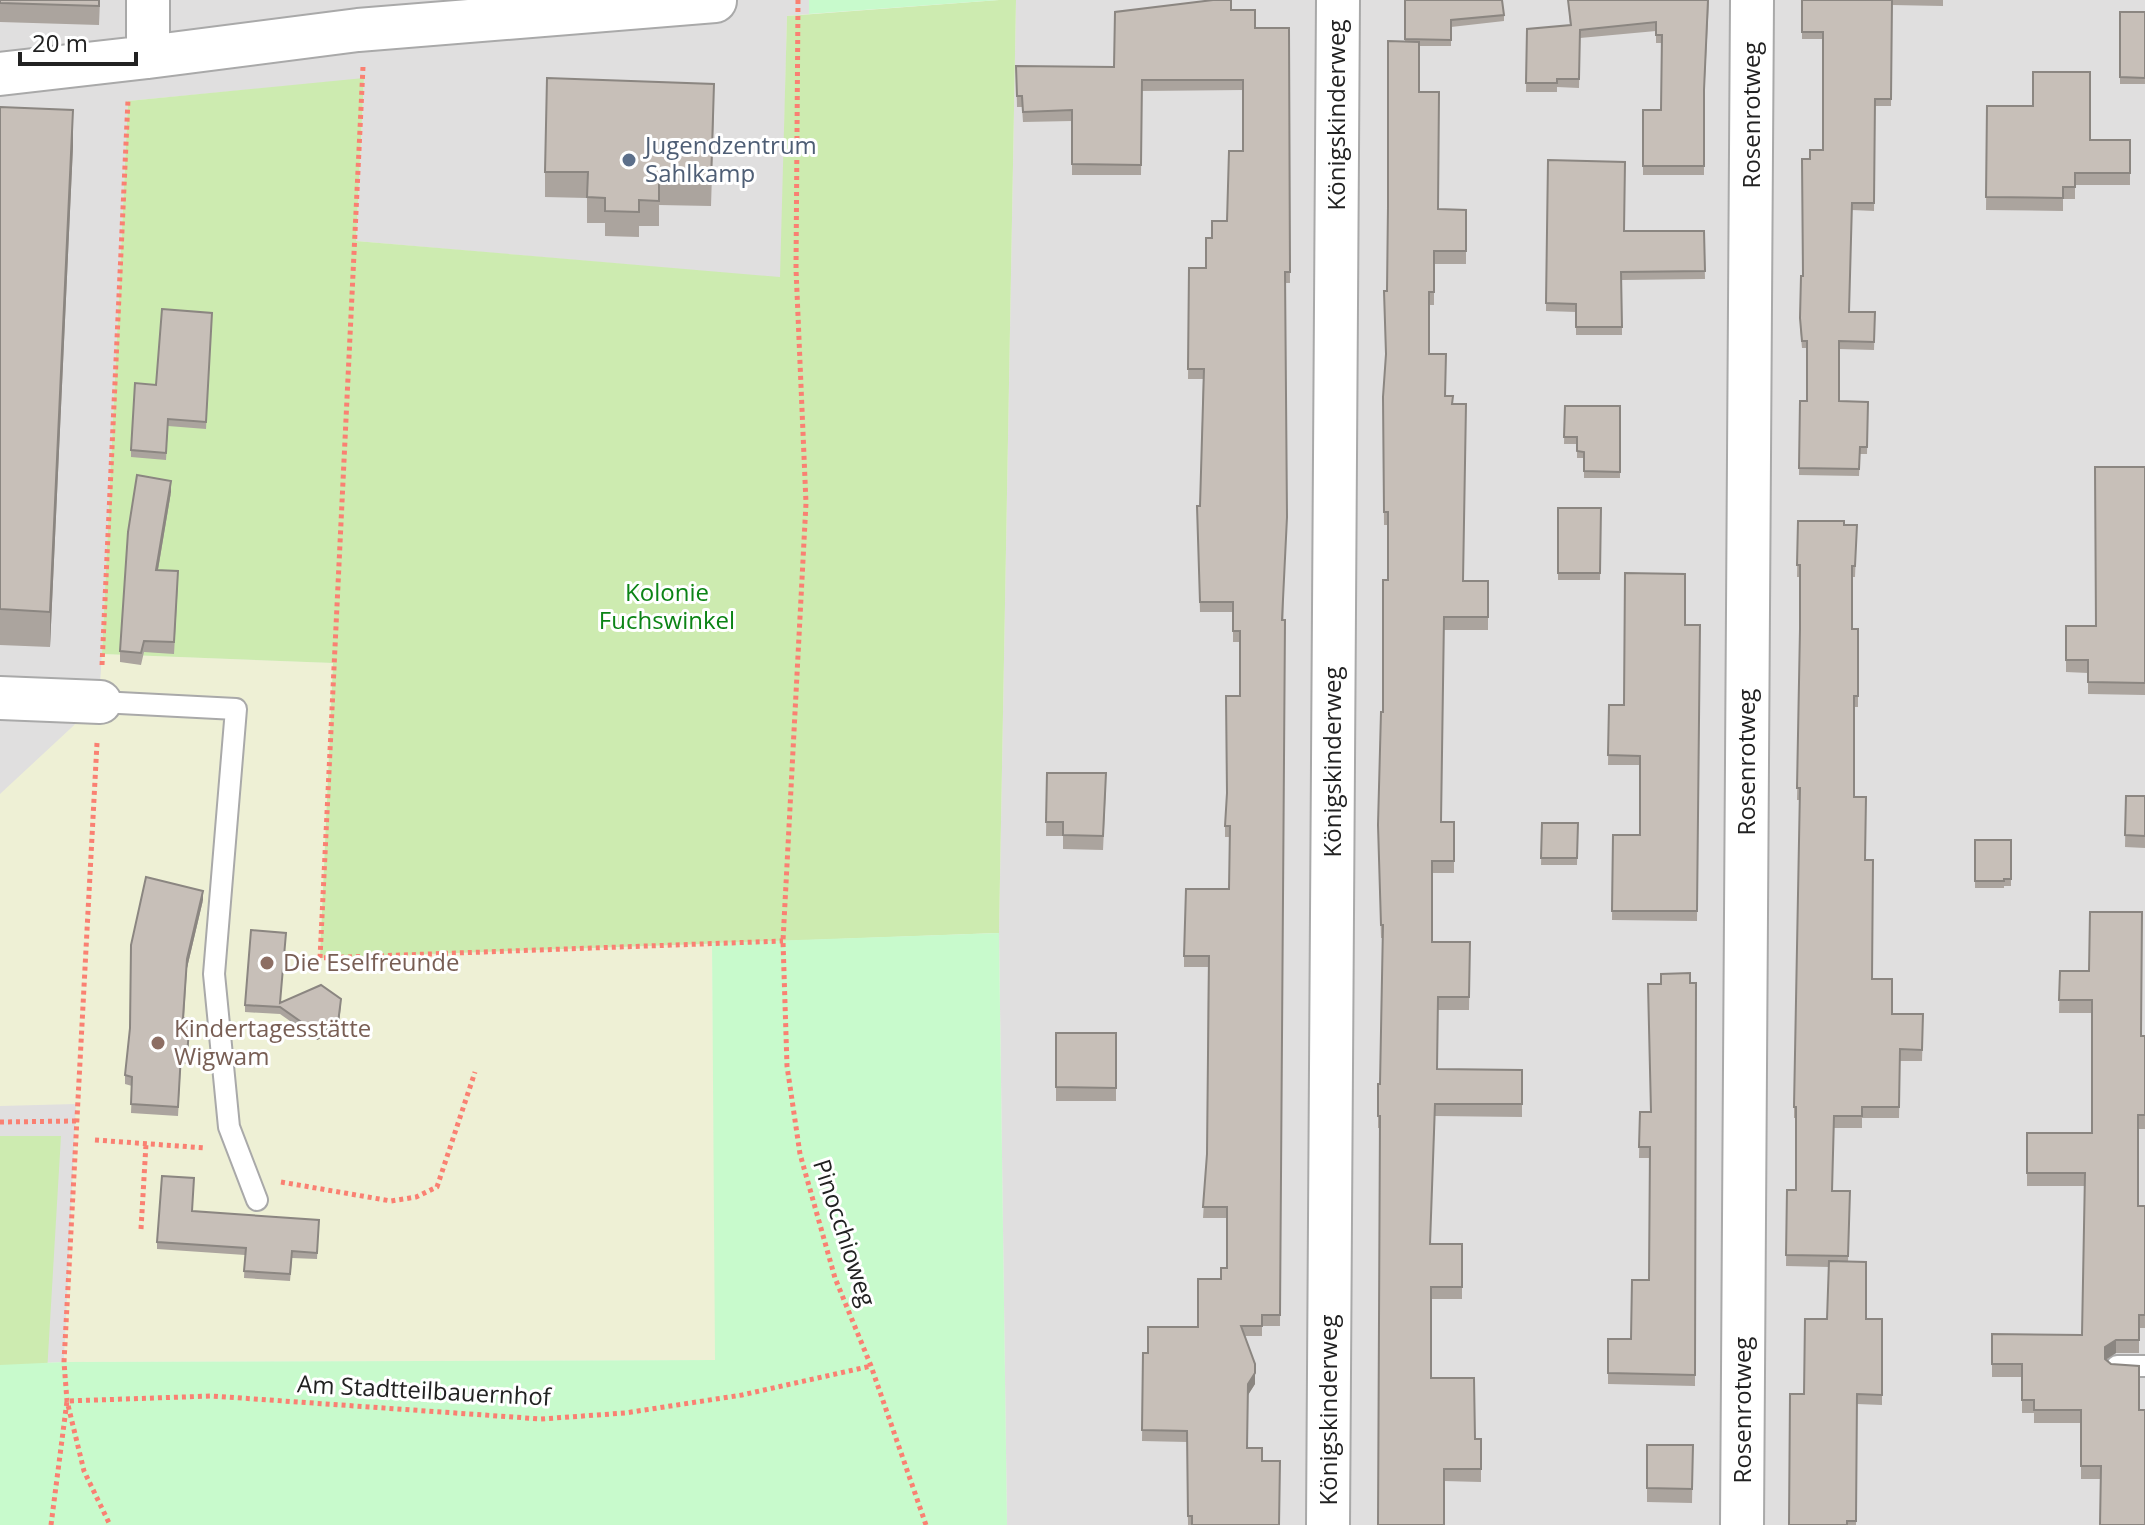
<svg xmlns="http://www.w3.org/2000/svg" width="2145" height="1525" font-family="'Open Sans',sans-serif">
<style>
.residential{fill:#e0dfdf}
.farmland{fill:#eef0d5}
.grass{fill:#cdebb0}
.park{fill:#c8facc}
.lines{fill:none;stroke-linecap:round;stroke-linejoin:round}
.lane-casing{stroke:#a9a9a9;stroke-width:24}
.street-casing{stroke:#a9a9a9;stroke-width:46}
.path{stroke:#fa8072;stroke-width:5;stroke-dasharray:4 4;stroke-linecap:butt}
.lane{stroke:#fff;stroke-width:20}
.street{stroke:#fff;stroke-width:42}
.wall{fill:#aba49e}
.shaded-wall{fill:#8b8681}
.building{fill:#c7bfb8;stroke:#8b8681;stroke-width:2}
.service-dot{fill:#5c6f8a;stroke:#fff;stroke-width:3}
.education-dot{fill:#8d6e63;stroke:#fff;stroke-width:3}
.labels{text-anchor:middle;stroke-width:6;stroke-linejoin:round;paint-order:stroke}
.street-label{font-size:24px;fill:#222;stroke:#fff}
.service-label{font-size:24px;fill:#4e5e75;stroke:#fff;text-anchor:start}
.park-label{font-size:24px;fill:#0c8416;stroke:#fff}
.education-label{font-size:24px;fill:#785e54;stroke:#fff;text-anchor:start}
</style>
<rect width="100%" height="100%" fill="#f2efe9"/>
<path class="residential" d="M0,0H809V14L787,16L781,278L356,241L364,79L128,101L102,654L64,1362L0,1365Z
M1016,0H2145V1525H1007L999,933Z"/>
<path class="farmland" d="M102,654L333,663L321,957L712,943L716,1360L64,1362L76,1104L0,1106V794L99,702Z"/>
<path class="grass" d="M999,0H1016L999,933L320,958L333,663L102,654L128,101L364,78L356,241L780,277L787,16Z
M0,1136H61L38,1525H0Z"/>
<path class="park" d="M809,0H999L809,14Z
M999,933L1007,1525H0V1365L64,1362L715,1360L712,943Z"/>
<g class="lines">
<g class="lane-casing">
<path id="lane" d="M100,702L236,709L214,974L229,1127L257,1200
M2117,1366H2145"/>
</g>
<g class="street-casing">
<path id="street" d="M148,57L358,30L715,1
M0,74L148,57V0
M0,698L100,702
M1328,1525L1338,0
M1742,1525L1752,0"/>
</g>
<path class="path" d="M798,0L796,269L806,503L783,941L787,1066L800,1154L835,1278L871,1366L926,1525
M363,67L320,958L783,941
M102,665L128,100
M97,743L64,1362L67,1401L84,1471L110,1525
M0,1122L76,1121
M95,1140L206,1148
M281,1182L391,1201L416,1197L437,1187L475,1072
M141,1229L146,1144
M51,1525L67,1401L212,1396L541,1419L625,1413L742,1395L871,1366"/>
<use href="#lane" class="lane"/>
<use href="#street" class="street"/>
</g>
<path class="wall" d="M0,0H100L99,25L0,22Z
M1405,0L1504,15V21L1451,27V46H1419V92L1438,209L1466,210V264H1434V305H1429V354L1445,396L1452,404L1464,581H1488V630H1444L1441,822H1454V873H1432V942H1470L1469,1010H1438L1437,1069L1522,1070V1117L1435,1116L1430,1244H1462V1299H1431V1378L1475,1439H1481V1482L1444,1481L1380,1128H1378V1084H1380L1383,938H1381L1378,825L1388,580V525H1384L1383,397L1386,358L1387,291L1405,42Z
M1568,0H1709L1704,99V175H1643V110H1661L1662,43H1656V31L1580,38L1579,88L1557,87V92H1526L1527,29L1570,25Z
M1802,0H1943V6L1892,5L1891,106H1875L1874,211L1852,210L1849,312H1875L1874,350L1839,349V401L1868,402L1867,454H1860L1859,476L1799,475L1800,401H1807V348H1802L1800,326L1810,159L1823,150V39H1802Z
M1231,10L1255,28H1289L1290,283H1285L1280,1326H1262V1336H1245L1255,1384L1248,1395L1247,1448L1262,1461L1279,1525H1188L1187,1442L1142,1441L1143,1353H1148L1198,1327L1227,1268V1218H1203L1207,1154L1208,967H1184V956L1229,889L1230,837H1225V826L1240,696V642H1233V612H1200L1197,506H1200L1203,379H1188L1189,268H1206L1212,238L1227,221L1243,151V90L1142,91L1141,175H1072V121L1023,122L1022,107H1017L1016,66L1114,67Z
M2120,12H2145V84H2120Z
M1987,106L2090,140H2130V185H2075V199H2063V211L1986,210Z
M0,107L73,146L50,647L0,645Z
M714,109L711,206L659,205V226H639V237L605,236V223H587V198L545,197V172Z
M1548,160L1624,231H1704L1705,279L1622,280V335H1576V312L1546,311Z
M212,313L206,429L168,426L166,460L131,457V450L156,385Z
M1565,406H1620V478H1584V458H1577V444H1564Z
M2145,467V695L2088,694V673L2066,672V626H2096Z
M171,492L158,570L178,582L174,654L144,652L141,665L120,662V651Z
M1558,508H1601L1600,580H1558Z
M1798,521L1857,525L1855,577H1852V629H1858V707H1854V797L1865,860L1872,979L1892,1014L1923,1026L1922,1061H1900L1899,1118H1862V1128H1834L1832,1191H1850L1848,1262L1866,1319H1882V1405L1857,1404L1856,1525H1789L1804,1394L1827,1319L1829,1267L1786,1266L1787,1190H1796V1118H1794V1107L1800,800H1797L1800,629V577H1797Z
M1685,625H1700L1697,921L1612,920L1613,835H1640V765H1608L1609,705H1624Z
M1047,773L1106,787L1103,850L1063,849V836H1046Z
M2126,796H2145V848L2125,847Z
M1542,823H1578L1577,865H1541Z
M1975,840H2011V886H2004V888H1975Z
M203,900L187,968L184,1018L190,1027L187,1064L181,1063L178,1116L131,1113L132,1086L125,1084V1075Z
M2060,971L2141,1036H2145V1129H2138V1206H2145V1328H2139V1353H2116L2106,1360L2101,1479H2081V1423H2034V1413H2022V1377H1992V1334L2082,1335L2085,1186H2027V1133H2092V1013H2059Z
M1690,983H1696L1695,1386L1608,1384V1339H1631L1649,1280L1650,1158H1639L1640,1112H1651Z
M281,1003L341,1006L338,1030L317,1040L280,1014L245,1012V1005Z
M1056,1033H1116V1101H1056Z
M192,1211L319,1220L317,1259L292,1258L290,1281L244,1278L245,1255L157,1249V1242Z
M1647,1445H1693L1692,1503L1647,1502Z"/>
<path class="shaded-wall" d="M73,110V146L50,647V612Z
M171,481V492L156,581V570Z
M203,891V900L187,968V959Z
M341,999L338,1030L317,1040V1033Z
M2116,1340V1353L2105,1360V1347Z
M1255,1364V1384L1248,1395V1384Z"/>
<path class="building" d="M0,0H99V6L0,3Z
M1213,0H1231V10H1255V28H1289L1290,272H1285L1287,517L1282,620H1285L1280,1315H1262V1326H1241L1255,1364V1373L1248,1384L1247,1448H1262V1461H1280L1279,1525H1192V1516H1188L1187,1431L1142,1430L1143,1353H1148V1327H1198V1279H1221V1268H1227V1207H1203L1207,1154L1209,956H1184L1186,889H1229L1230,826H1225L1227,793L1226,696H1240V631H1233V602H1200L1197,506H1200L1204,369H1188L1189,268H1206V238H1212V221H1227L1229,151H1243V80H1142L1141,165L1072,164V110L1023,112L1022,96H1017L1016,66L1114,67L1115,12Z
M1405,0H1502L1504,15L1451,20V40L1405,39Z
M1568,0H1708L1704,90V166H1643V110H1661L1662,35H1656V22L1580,30L1579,79H1557V83H1526L1527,29L1571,25Z
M1802,0H1892L1891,99H1875L1874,203H1852L1849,312H1875L1874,342L1839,341V401L1868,402L1867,447H1860L1859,469L1799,468L1800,401H1807V341H1802L1800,318L1801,276H1803L1802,159H1810V150H1823V32H1802Z
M2120,12H2145V78L2120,77Z
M1388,41L1419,42V92H1439L1438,209L1466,210V251H1434V292H1429V354H1446L1445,396H1453L1452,404H1466L1463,581H1488V617H1444L1441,822H1454V861H1432V942H1470L1469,997H1438L1437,1069L1522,1070V1104H1435L1430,1244H1462V1287H1431V1378H1474L1475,1439H1481V1469H1444V1525H1378L1380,1116H1378V1084H1380L1383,925H1381L1378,825L1381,712H1383V580H1388V512H1384L1383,397L1386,354L1384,291H1387L1388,206Z
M2033,72H2090V140H2130V173H2075V187H2063V198L1986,197L1987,106H2033Z
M547,78L714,84L711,181L659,180V201L639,200V212L605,211V198L587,197L588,172H545Z
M0,107L73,110L50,612L0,609Z
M1548,160L1625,162L1624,231H1704L1705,271L1621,272L1622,327H1576V304L1546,303Z
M162,309L212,313L206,422L168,419L166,453L131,450L135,383L156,385Z
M1565,406H1620V472L1584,471V452L1577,451V437H1564Z
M2095,467H2145V683L2088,682V660H2066V626H2096Z
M137,475L171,481L156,570L178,571L174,642L144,641L141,653L120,651L128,532Z
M1558,508H1601L1600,573H1558Z
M1798,521H1844V525H1857L1855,566H1852V629H1858V696H1854V797H1866L1865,860H1873L1872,979H1892V1014H1923L1922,1050L1900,1049L1899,1107H1862V1116H1834L1832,1191H1850L1848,1256L1786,1255L1787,1190H1796V1107H1794L1800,788H1797L1800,629V565H1797Z
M1625,573L1685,574V625H1700L1697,911H1612L1613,835H1640V756L1608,755L1609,705H1624Z
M1047,773H1106L1103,836L1063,835V822H1046Z
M2126,796H2145V836L2125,835Z
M1542,823H1578L1577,858H1541Z
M1975,840H2011V879H2004V881H1975Z
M146,877L203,891L187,959L183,1018H190L187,1055L181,1054L178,1107L131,1104L132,1077L125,1075L130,1028L131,945Z
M2090,912H2142L2141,1036H2145V1115H2138V1206H2145V1315H2139V1340H2116L2105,1347V1359L2111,1364L2139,1366V1410H2145V1525H2100L2101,1466H2081V1410H2034V1400H2022V1364H1992V1334L2082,1335L2085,1173H2027V1133H2092V1000H2059L2060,971H2089Z
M251,930L286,933L280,1003L321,985L341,999L338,1023L317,1033L280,1007L245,1005Z
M1690,973V983H1696L1695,1375L1608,1373V1339H1631L1632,1280H1649L1650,1147H1639L1640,1112H1651L1648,984H1661V974Z
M1056,1033H1116V1088L1056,1087Z
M162,1176L194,1178L192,1211L319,1220L317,1253L292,1251L290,1274L244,1271L246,1248L157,1242Z
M1829,1261L1866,1262V1319H1882V1395L1857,1394L1856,1521H1847V1525H1789L1790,1394H1804L1805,1319H1827Z
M1647,1445H1693L1692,1489L1647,1488Z"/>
<circle class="service-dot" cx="629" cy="160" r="8"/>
<g class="education-dot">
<circle cx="267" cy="963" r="8"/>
<circle cx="158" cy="1043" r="8"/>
</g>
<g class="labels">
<g class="street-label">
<text transform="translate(1337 115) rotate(-90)" y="8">Königskinderweg</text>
<text transform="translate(1752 115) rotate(-90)" y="8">Rosenrotweg</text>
<text transform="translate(1333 762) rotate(-90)" y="8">Königskinderweg</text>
<text transform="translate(1747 762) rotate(-90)" y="8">Rosenrotweg</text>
<text transform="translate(844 1233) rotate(72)" y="8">Pinocchioweg</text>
<text transform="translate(424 1391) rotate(3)" y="8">Am Stadtteilbauernhof</text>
<text transform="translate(1329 1410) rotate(-90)" y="8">Königskinderweg</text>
<text transform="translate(1743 1410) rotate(-90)" y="8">Rosenrotweg</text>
</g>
<g class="service-label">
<text x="645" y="154">Jugendzentrum<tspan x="645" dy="28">Sahlkamp</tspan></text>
</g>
<g class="park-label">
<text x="667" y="601">Kolonie<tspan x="667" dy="28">Fuchswinkel</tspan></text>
</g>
<g class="education-label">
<text x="283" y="971">Die Eselfreunde</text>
<text x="174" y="1037">Kindertagesstätte<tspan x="174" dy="28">Wigwam</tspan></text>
</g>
</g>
<path d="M20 52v12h116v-12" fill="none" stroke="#222222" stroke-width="4"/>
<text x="32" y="52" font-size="24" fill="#222222" stroke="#ffffff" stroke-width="6" paint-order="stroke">20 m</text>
</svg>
